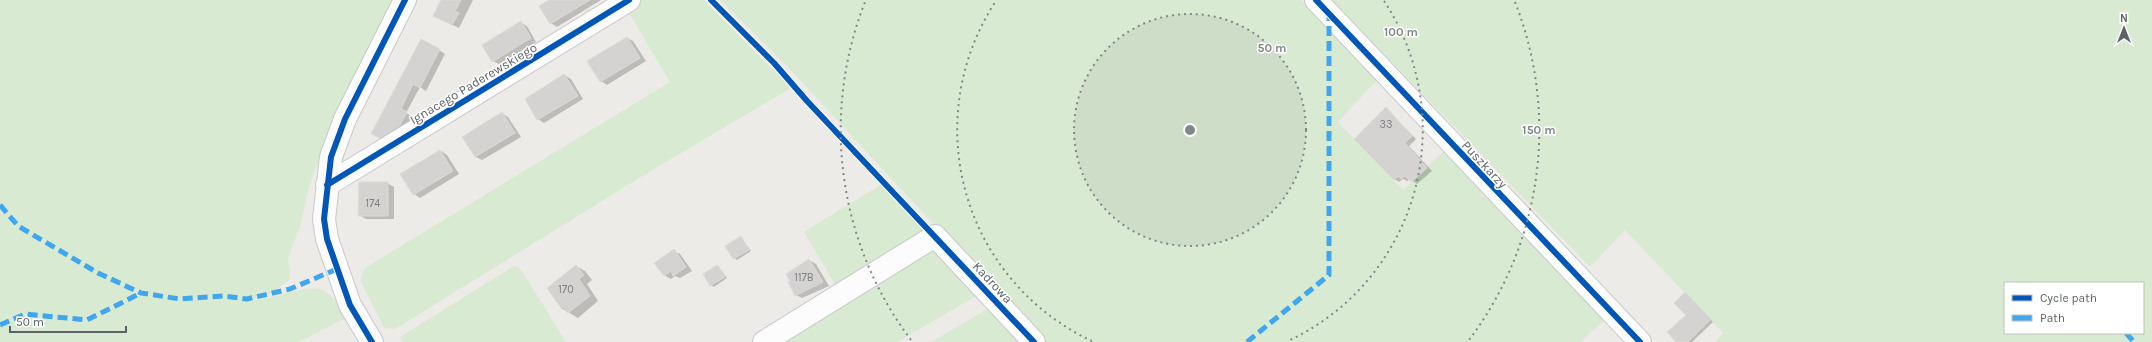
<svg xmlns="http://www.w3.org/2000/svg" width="2152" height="342" font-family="Karla,sans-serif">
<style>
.green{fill:#d8ead1;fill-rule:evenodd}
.shadow{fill:#0003}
.building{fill:#d5d3d2;stroke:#dddad6}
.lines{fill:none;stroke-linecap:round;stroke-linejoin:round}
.minor-casing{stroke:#c9c9c9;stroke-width:24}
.minor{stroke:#fcfcfc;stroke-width:22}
.quiet{stroke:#40a6ee;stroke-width:5;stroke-dasharray:10 5;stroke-linecap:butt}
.cycleway-casing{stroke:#fff;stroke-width:8}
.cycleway{stroke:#0057b8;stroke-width:6}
.ring{fill:none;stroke:#828789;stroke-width:2;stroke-dasharray:2 4}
.labels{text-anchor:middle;stroke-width:3;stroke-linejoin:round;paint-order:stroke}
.number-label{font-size:11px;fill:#7c8083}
.street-label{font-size:13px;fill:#5c6367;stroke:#fff}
.centre{fill:#828789;stroke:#fff;stroke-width:2}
.ring-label{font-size:12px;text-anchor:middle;font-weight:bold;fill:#828789;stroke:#fff;stroke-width:3;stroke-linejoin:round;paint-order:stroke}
</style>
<rect width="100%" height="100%" fill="#edebe8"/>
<path class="green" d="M0,0H397L316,167L309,187L300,226L288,258L290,270L289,280L270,294L256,297L255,300C274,299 305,284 322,290C332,293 345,313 352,321L342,320L299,342H0Z
M639,0H704L791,88L649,172L395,329L384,328L360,280L365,268L670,82L626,8Z
M720,0H1301L1377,80L1338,122L1403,190L1444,151L1606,319L1580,342H1043L787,66Z
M1332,0H2152V342H1715L1723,333L1625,230L1590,267ZM2005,283H2143V333H2005Z
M882,184L925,232L838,289L804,232Z
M935,243L981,293L897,342H773Z
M514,266L519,268L524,274L566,342H402L400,337Z
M993,306L1028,342H931Z"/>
<path class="shadow" d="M442,0H473L459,28L440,19Z
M551,0H601L557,27L551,23Z
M521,23L527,26L536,42L499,64L493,61Z
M627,38L633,41L646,61L607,85L601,81Z
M439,50L445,54L426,91L420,87L406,113L413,117L407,129L386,141L373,134Z
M564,75L571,79L583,99L544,123L538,119Z
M1386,109L1416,139L1409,146L1432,171L1417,184L1410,179L1407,181L1403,179L1399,182L1394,179Z
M502,113L508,117L521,137L482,160L476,157L464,137Z
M441,151L447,155L459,174L420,198L414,194Z
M387,183L394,187V219H366L359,215Z
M741,237L751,251L737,260L734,258Z
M674,251L680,254L692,271L680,278L675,276L671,279L664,275Z
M809,260L816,264L829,286L802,298L796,295L791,281Z
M576,266L585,271L592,280L587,284L598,301L578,318L561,308Z
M718,266L727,278L714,287L711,285Z
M1685,293L1713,322L1692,342H1678L1687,315Z"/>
<path class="building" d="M441,0H461L455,11L459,13L452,25L433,16Z
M549,0H590L550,24L539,6Z
M521,21L531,38L492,62L482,45Z
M627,37L640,58L600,82L587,61Z
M421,39L440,49L420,88L413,84L401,109L407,112L400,125L380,138L371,134Z
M564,74L578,96L537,120L525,99Z
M1386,107L1412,136L1405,143L1427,168L1411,182L1405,176L1401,179L1398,176L1394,180L1354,139Z
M502,112L515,133L475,157L462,137Z
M440,150L453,171L413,195L400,174Z
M359,182H388V216H358Z
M741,236L749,250L733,259L725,246Z
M674,249L686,267L673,276L671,271L664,276L654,263Z
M809,259L823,282L795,296L788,282L790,281L786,274Z
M576,265L584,275L579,279L590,296L568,313L563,307L561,308L547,288Z
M717,265L725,277L710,286L703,274Z
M1685,292L1711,319L1688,342H1676L1667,332L1686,315L1674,303Z"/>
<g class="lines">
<g class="minor-casing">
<path id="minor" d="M1316,0L1640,342
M327,185L629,0
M372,342L350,305L327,239L324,219L331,157L345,119L405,0
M764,342L935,236L1034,342"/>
</g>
<use href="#minor" class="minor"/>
<path class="quiet" d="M0,205L18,226L98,273L141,293L180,299L223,296L247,299L290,289L337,269
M0,325L25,314L87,320L141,293
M2126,333L2134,342
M1247,342L1329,275V14"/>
<g class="cycleway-casing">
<path id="cycleway" d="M711,0L774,63L807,101L1034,342
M1316,0L1640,342
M327,185L629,0
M372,342L350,305L327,239L324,219L331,157L345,119L405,0"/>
</g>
<use href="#cycleway" class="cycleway"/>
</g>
<circle cx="1190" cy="130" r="116" fill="#828789" fill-opacity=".12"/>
<g class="ring">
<circle cx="1190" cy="130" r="116"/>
<path d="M1092 341A233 233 0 0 1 996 1M1384 1A233 233 0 0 1 1288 341"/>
<path d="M911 340A349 349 0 0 1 865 2M1515 2A349 349 0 0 1 1469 340"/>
</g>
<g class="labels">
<g class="number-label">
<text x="1386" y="128">33</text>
<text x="373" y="207">174</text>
<text x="804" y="281">117B</text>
<text x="566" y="293">170</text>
</g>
<g class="street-label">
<text transform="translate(473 83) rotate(-31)" y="5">Ignacego Paderewskiego</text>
<text transform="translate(1485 164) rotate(47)" y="5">Puszkarzy</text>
<text transform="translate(993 282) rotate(47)" y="5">Kadrowa</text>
</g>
</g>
<circle cx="1190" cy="130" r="6" class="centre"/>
<g class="ring-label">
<text x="1401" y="36">100 m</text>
<text x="1272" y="52">50 m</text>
<text x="1539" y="134">150 m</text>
</g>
<rect x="2004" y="282" width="140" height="52" fill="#ffffff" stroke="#bec1c2"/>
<rect x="2012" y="295" width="20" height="6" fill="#0057b8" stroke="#bec1c2"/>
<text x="2040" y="302" font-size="12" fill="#5c6367">Cycle path</text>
<rect x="2012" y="315" width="20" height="6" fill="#40a6ee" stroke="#bec1c2"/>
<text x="2040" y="322" font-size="12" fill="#5c6367">Path</text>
<g transform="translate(2124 28)" stroke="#ffffff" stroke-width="3" paint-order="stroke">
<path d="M0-3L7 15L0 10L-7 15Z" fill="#5c6367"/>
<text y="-6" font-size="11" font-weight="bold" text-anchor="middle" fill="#5c6367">N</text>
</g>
<path d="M10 326v6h116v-6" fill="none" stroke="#5c6367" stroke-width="2"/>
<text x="16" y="326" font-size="12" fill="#5c6367" stroke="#ffffff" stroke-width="3" paint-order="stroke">50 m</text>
</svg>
